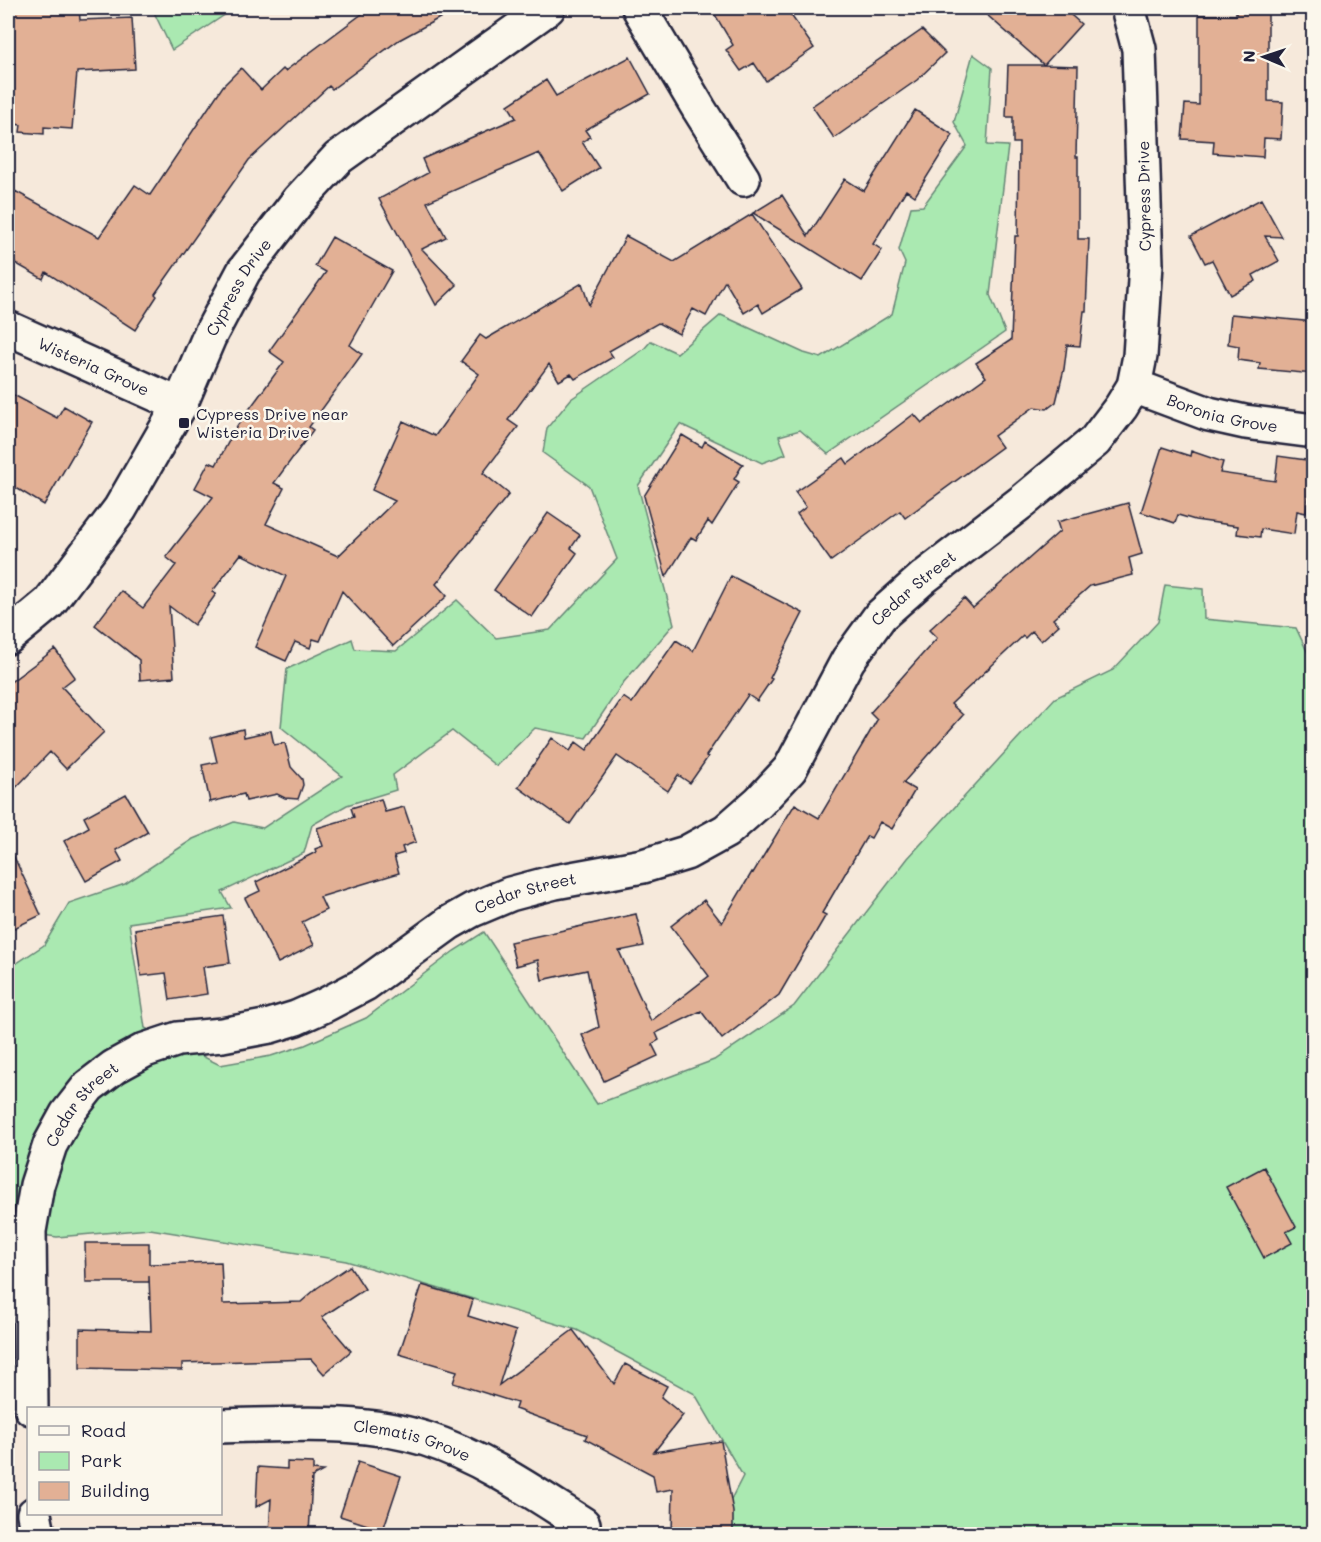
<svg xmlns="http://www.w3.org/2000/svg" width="1321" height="1542" font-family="Mali,sans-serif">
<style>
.green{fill:#aae9b1;stroke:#668676;stroke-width:1.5}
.building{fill:#e2b095;stroke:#22223b;stroke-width:1.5}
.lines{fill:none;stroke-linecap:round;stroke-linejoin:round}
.minor-casing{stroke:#22223b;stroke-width:38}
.minor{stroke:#fbf7ec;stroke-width:33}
.poi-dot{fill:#22223b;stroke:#fbf7ec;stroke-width:2}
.labels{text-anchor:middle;stroke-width:5;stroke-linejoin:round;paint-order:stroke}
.street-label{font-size:16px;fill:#22223b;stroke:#fbf7ec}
.poi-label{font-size:16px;fill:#22223b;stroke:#fbf7ec;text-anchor:start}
</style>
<rect width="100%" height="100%" fill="#f6e9db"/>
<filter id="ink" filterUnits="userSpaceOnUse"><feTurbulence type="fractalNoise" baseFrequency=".0167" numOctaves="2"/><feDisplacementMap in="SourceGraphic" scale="12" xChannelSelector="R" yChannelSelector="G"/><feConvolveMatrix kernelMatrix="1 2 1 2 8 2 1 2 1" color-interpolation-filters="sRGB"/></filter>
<g filter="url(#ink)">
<path class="green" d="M152,8H235L172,50Z
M973,54L992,68L987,145L1008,146L990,295L1005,332L828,454L800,430L779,436L786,454L762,463L680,424L638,486L674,624L623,683L586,738L535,728L496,766L452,731L393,775L396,790L347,805L312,825L304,853L222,892L231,908L129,923L145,1028L220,1065L271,1056L305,1045L366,1018L454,951L484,932L597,1104L714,1060L794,1006L908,858L1055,698L1113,670L1158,622L1165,585L1203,589L1204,619L1296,628L1314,666L1313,1534H713L743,1476L695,1394L577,1330L346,1261L150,1229L57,1237L20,1232L8,1235V968L14,965L44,945L69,903L125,884L193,839L234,822L263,828L342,776L281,727L287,669L352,639L355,649L396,651L457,600L496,638L550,630L617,559L589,486L543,453L547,428L571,399L644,349L651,341L677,353L721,315L804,353L821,358L892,314L905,263L899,250L911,207L923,206L967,146L954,122Z"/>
<path class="building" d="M8,8H79L80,20L132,18L135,69L77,72L72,129L44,127V134L20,132L21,125L8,123Z
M370,8H458L399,40L332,89L329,86L249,160L155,294L157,296L135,330L46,272L43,279L8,259V205L15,191L99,237L135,185L150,195L223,86L241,68L261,90L283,69L285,71Z
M711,8H786L814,48L766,81L754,63L741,71L726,50L733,45Z
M979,8H1063L1081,24L1044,65L1078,66L1076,157H1078V239H1089L1086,311H1084L1080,346L1067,345L1064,369L1056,402L1047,409L1034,407L994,436L1002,447L905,518L900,511L831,561L797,514L806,507L795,492L844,458L848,464L914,414L922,423L986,377L976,363L1011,340L1015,236H1018L1019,143H1013V117H1006L1008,65H1044Z
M1236,8H1268V101L1283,102L1281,139L1264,138L1263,157L1213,153L1214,141L1182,139L1185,104L1199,105V15H1236Z
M922,30L945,53L917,80L834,138L812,106Z
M630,57L650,94L585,130L590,137L582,142L599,168L563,191L539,153L427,202L446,237L422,249L457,285L436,305L379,199L428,173L422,159L516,118L508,105L546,80L556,96Z
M915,110L953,135L915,196L906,190L873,244L882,250L862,281L753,213L782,195L808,236L845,179L864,191Z
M1261,199L1282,237L1265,236L1279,261L1253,275L1256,281L1230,295L1212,260L1205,263L1191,236Z
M752,214L802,289L763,313L758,304L744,313L725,281L706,316L693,309L679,334L658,323L609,351L613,357L575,379L571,374L559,381L549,364L508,420L518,427L483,473L509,494L436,584L447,596L393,646L342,591L320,641L313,639L310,648L295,642L286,661L255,647L286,576L241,554L212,592L216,594L194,625L169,606L174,677L140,680L139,660L95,625L121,591L143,608L176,565L166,557L213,497L195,488L209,462L216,465L237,426L284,362L269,351L326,272L315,266L332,237L392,271L350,345L362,354L309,427L313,430L274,483L284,488L266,524L338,556L395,501L372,490L403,421L435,436L479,374L461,361L480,335L486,339L582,283L589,305L626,236L674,262Z
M1231,314L1314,322V374L1259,369L1260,363L1238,360L1239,346L1228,344Z
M8,392L57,418L64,406L92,422L44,505L8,483Z
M682,435L702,447L705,441L743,464L734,479L739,482L712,525L708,521L696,540L691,537L666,577L644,496Z
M1162,447L1190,456L1191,451L1223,462L1220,473L1275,481L1278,456L1313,461L1306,513L1297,511L1294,534L1261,529L1260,537L1237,534L1238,526L1195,520L1178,515L1175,523L1141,512Z
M1128,503L1142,554L1129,558L1133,575L1090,586L1053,619L1059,625L1041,641L1032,631L1025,638L1023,636L951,704L963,715L903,783L915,790L892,829L880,822L871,838L867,836L822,913L826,915L779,995L722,1039L701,1011L656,1033L659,1040L652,1044L658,1056L604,1081L582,1035L599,1027L587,970L542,980L538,960L516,966L510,942L636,914L644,946L619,951L651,1021L709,976L671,926L704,900L722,923L752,872L753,873L795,804L819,818L877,720L870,713L937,638L929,630L964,598L973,608L1060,531L1057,522Z
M548,513L580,535L571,548L577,553L532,617L494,590Z
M731,576L803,613L770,678L772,679L757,701L748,695L706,756L708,757L690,783L678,775L668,791L617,756L570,824L518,787L552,738L570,751L576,742L587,750L623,697L632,703L676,640L693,651Z
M55,649L75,677L62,687L104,732L66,769L50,752L8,796V684Z
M243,729L244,737L271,731L274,745L285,743L291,767L302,779L303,785L298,799L285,798L277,794L246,801L244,794L210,802L202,765L217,762L211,737Z
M126,794L148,832L116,850L122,861L86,881L64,841L89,827L84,817Z
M381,799L385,812L404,807L416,842L402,847L404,853L394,856L399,873L320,897L326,910L302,922L314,945L278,963L245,898L260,891L256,882L316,852L315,849L323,846L317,828L354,817L351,808Z
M8,844L41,915L8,931Z
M223,916L230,963L203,967L207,994L170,1000L166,973L141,976L135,929Z
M1264,1167L1296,1227L1286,1232L1292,1243L1264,1258L1226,1187Z
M85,1243H149V1264L221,1262L223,1304L301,1302L317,1288L350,1266L365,1289L322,1317L351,1351L324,1374L311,1359L182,1363V1370L80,1368V1329L151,1331L149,1276V1282H86Z
M422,1285L473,1300L468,1316L516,1331L499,1385L573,1330L614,1384L625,1364L667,1386L661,1397L683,1415L654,1452L721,1441L733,1512V1534H672L673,1489L656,1492L653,1475L585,1439L587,1435L515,1409L517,1403L453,1383L457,1371L399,1354Z
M287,1462L313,1463V1470L323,1471L312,1477L309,1534L269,1533L271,1499L256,1507L258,1467L287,1469Z
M358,1462L401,1476L383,1530L340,1516Z"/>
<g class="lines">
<g class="minor-casing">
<g id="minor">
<path d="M639,8L699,109L743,179"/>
<path id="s1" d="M8,328L180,405"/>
<path id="s2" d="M1134,386L1209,414L1245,422L1314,431"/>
<path id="s3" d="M8,637L49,603L120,509L180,405L209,337L244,271L299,200L338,158L548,8"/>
<path id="s4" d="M31,1408L29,1231L37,1185L50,1145L67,1114L89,1086L114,1067L145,1050L178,1039L222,1035L270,1026L296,1018L325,1005L365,984L449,923L472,910L510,894L555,882L643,866L686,853L726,831L759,802L790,769L848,660L880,616L923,578L1023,501L1095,441L1121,407L1134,386L1140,356L1146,264L1139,49L1128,8"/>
<path id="s5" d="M220,1426C288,1425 360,1418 426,1439C482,1457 534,1493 583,1524"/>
<path d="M34,1514L38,1534"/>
</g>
</g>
<use href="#minor" class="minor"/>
</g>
</g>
<rect class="poi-dot" x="178" y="417" width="12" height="12" rx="3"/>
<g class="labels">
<g class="street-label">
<text transform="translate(1144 196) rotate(-91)" y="6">Cypress Drive</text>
<text dy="6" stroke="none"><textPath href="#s3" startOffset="423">Cypress Drive</textPath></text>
<text dy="6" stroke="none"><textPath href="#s1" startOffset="94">Wisteria Grove</textPath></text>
<text dy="6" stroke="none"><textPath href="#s2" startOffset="93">Boronia Grove</textPath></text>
<text dy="6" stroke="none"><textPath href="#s4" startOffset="1344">Cedar Street</textPath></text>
<text dy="6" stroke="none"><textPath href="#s4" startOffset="822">Cedar Street</textPath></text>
<text dy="6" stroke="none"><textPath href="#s4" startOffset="318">Cedar Street</textPath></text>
<text dy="6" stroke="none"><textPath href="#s5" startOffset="194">Clematis Grove</textPath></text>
</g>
<g class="poi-label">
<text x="196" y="420">Cypress Drive near<tspan x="196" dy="18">Wisteria Drive</tspan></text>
</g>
</g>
<rect width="1321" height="1542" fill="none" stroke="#fbf7ec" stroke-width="30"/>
<rect x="15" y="15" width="1291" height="1512" fill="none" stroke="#22223b" stroke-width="2" filter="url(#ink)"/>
<rect x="27" y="1407" width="195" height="108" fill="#fbf7ec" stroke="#a4a2a5" stroke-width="1.5"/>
<rect x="39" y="1426" width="30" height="9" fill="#fbf7ec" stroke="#a4a2a5" stroke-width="1.5"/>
<text x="81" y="1437" font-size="18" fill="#22223b">Road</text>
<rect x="39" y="1452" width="30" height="18" fill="#aae9b1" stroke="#a4a2a5" stroke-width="1.5"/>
<text x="81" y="1467" font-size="18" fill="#22223b">Park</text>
<rect x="39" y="1482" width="30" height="18" fill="#e2b095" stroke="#a4a2a5" stroke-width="1.5"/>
<text x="81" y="1497" font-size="18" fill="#22223b">Building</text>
<g transform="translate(1264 57) rotate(272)" stroke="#fbf7ec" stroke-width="4.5" paint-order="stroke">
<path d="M0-4.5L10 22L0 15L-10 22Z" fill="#22223b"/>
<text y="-9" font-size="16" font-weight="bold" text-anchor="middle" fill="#22223b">N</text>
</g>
</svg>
